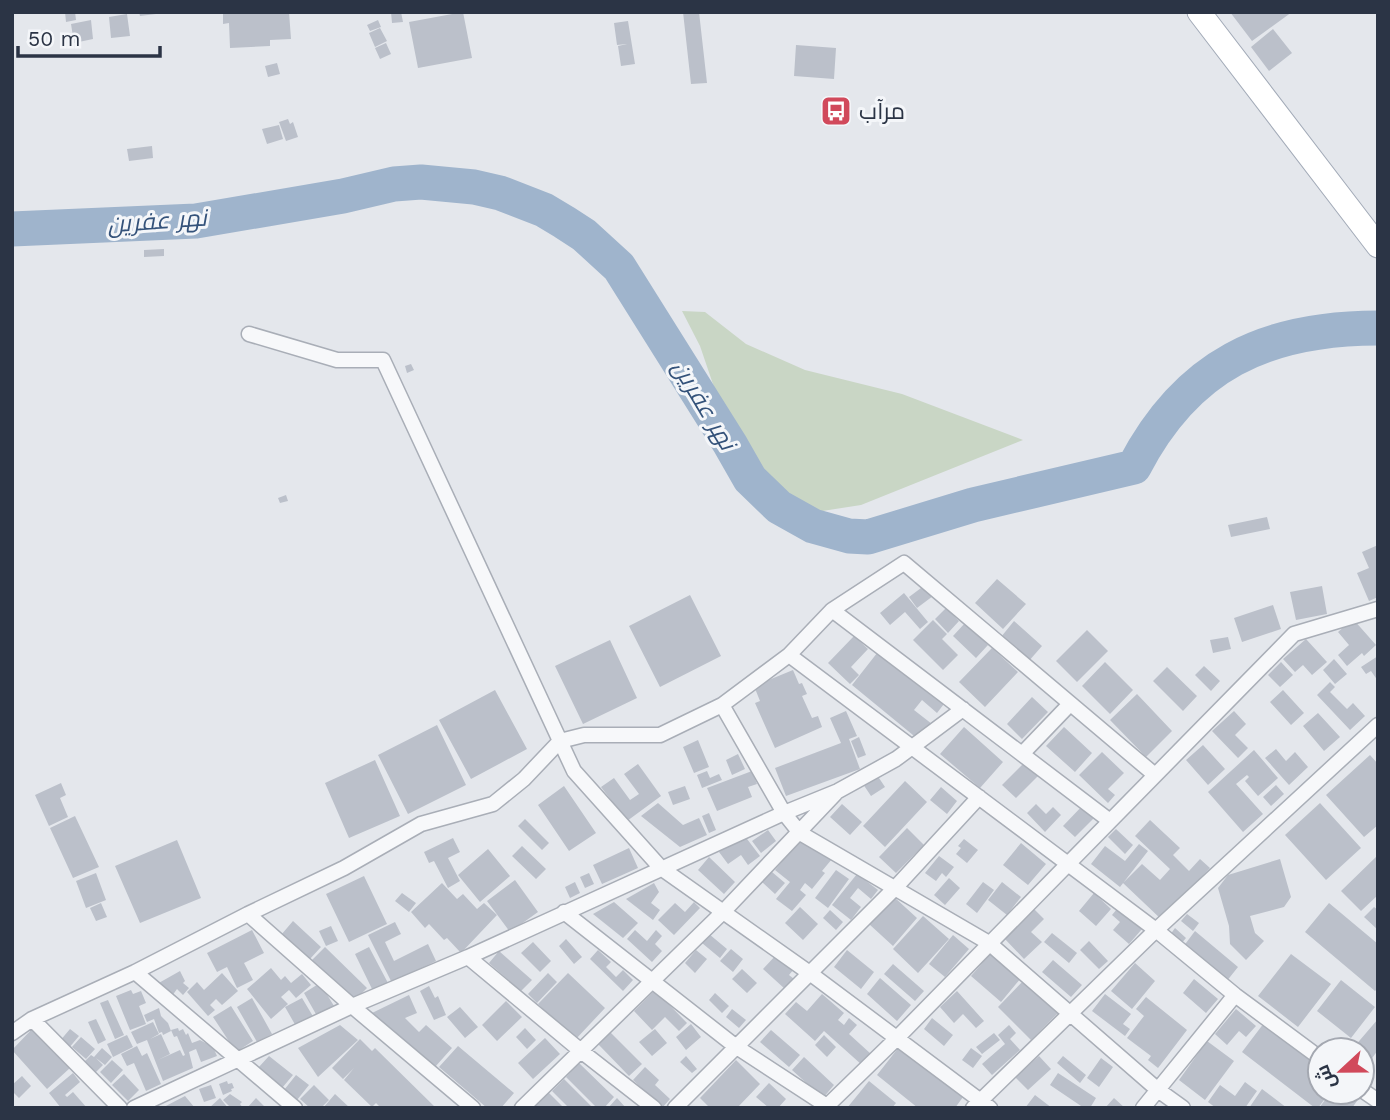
<svg xmlns="http://www.w3.org/2000/svg" width="1390" height="1120" font-family="'Work Sans',Cairo,sans-serif">
<style>
.green{fill:#c9d6c5}
.lines{fill:none;stroke-linecap:round;stroke-linejoin:round}
.river{stroke:#9fb4cc;stroke-width:35}
.building{fill:#bbc0ca}
.street-casing{stroke:#a9aeb7;stroke-width:17}
.primary-casing{stroke:#a3abb8;stroke-width:25}
.street{stroke:#f7f8fa;stroke-width:14}
.primary{stroke:#fff;stroke-width:23}
.labels{text-anchor:middle;stroke-width:6;stroke-linejoin:round;paint-order:stroke}
.poi-label{font-size:23px;fill:#2b3445;stroke:#f4f6f9;text-anchor:start}
.water-label{font-size:24px;font-style:italic;fill:#34527a;stroke:#f4f6f9}
</style>
<rect width="100%" height="100%" fill="#e4e7ec"/>
<path class="green" d="M682,311L705,312L746,344L805,370L902,394L1023,440L861,505L816,512L769,491L715,390L700,346Z"/>
<g class="lines">
<path class="river" d="M12,229L196,221L343,196L394,184L421,182L474,187L500,193L544,210L564,222L584,235L619,267L730,444L750,479L779,507L813,526L849,536L868,537L973,505L1134,467C1187,365 1265,328 1378,328"/>
</g>
<path class="building" d="M65,12H75L76,20L66,22Z
M139,12H156V14L140,16Z
M223,12H289L291,39L270,40V46L230,48L229,23L223,24Z
M391,12H401L403,22L392,23Z
M463,12L472,58L418,68L409,22Z
M683,12H699L707,83L691,84Z
M1230,12H1292L1252,41Z
M127,14L130,36L111,38L109,17Z
M91,20L93,39L74,43L71,24Z
M378,20L381,27L370,31L367,25Z
M628,21L635,64L621,66L618,46L627,44L617,45L614,23Z
M380,28L387,41L375,47L369,33Z
M1273,29L1292,53L1269,71L1251,47Z
M386,43L391,54L380,59L375,48Z
M796,45L836,48L834,79L794,76Z
M277,63L280,74L268,77L265,66Z
M288,119L290,124L293,122L298,137L286,141L279,122Z
M279,125L283,139L267,144L262,129Z
M152,146L153,158L129,161L127,149Z
M164,249V256L144,257V250Z
M411,364L414,370L407,373L405,366Z
M286,495L288,501L280,503L278,498Z
M1267,517L1270,529L1231,537L1228,525Z
M1378,545V597L1369,601L1357,573L1369,568L1362,552Z
M997,579L1026,604L1003,629L975,603Z
M925,585L933,596L917,608L909,597Z
M1322,586L1327,614L1296,620L1290,592Z
M904,593L928,622L920,629L905,612L890,625L880,613Z
M690,595L721,656L660,687L629,626Z
M1273,605L1281,629L1242,642L1234,618Z
M946,608L959,621L948,633L935,619Z
M1353,619L1376,645L1364,656L1362,653L1347,666L1338,655L1349,645L1338,632Z
M933,620L947,634L942,639L958,655L943,670L913,640Z
M1014,621L1042,646L1028,662L1001,637Z
M965,623L988,645L976,658L953,636Z
M1087,630L1108,651L1077,682L1056,661Z
M854,636L868,649L851,667L859,675L850,684L828,663Z
M1228,637L1231,649L1213,653L1210,640Z
M1306,639L1327,662L1312,675L1303,665L1295,672L1283,659Z
M610,640L637,698L583,724L555,666Z
M881,648L947,700L937,713L922,700L914,710L932,724L919,740L852,685Z
M992,648L1018,672L985,707L959,682Z
M1378,656L1377,666L1378,681L1371,671L1366,674L1361,667Z
M1334,659L1347,674L1335,684L1323,670Z
M1105,662L1133,690L1110,714L1082,686Z
M1281,662L1293,675L1280,687L1268,675Z
M1204,666L1220,681L1211,691L1195,675Z
M1167,667L1197,696L1183,711L1153,681Z
M793,670L799,684L802,683L807,694L802,696L812,718L818,716L822,727L775,748L755,703L760,701L754,686Z
M1330,682L1335,687L1330,692L1347,709L1353,703L1365,716L1350,730L1317,695Z
M495,690L527,749L471,779L439,720Z
M1283,690L1304,713L1291,725L1270,702Z
M1137,694L1172,731L1146,757L1110,720Z
M1032,697L1048,712L1022,739L1007,724Z
M846,711L857,736L849,739L860,769L786,796L775,768L841,743L830,718Z
M1234,711L1246,724L1235,735L1248,748L1238,758L1212,731Z
M1318,713L1340,737L1324,751L1303,726Z
M437,725L466,785L408,814L378,755Z
M964,727L1003,762L980,788L940,754Z
M1064,727L1092,753L1075,772L1046,746Z
M859,737L866,755L858,758L851,741Z
M698,740L709,767L694,773L683,747Z
M1203,745L1225,769L1208,785L1186,760Z
M1276,749L1286,761L1295,752L1308,767L1289,785L1265,758Z
M1254,750L1278,778L1258,796L1245,781L1249,777L1247,775L1236,784L1263,814L1243,832L1208,792Z
M1102,752L1124,773L1108,789L1115,795L1108,803L1079,775Z
M738,754L745,769L732,775L726,760Z
M1370,755L1378,764V825L1364,837L1326,795Z
M375,760L400,816L349,838L325,783Z
M1024,763L1038,776L1016,798L1002,785Z
M638,764L661,796L627,821L601,787L614,778L630,800L639,794L624,774Z
M707,771L710,778L719,774L722,780L702,788L697,775Z
M752,771L757,784L748,787L752,797L717,811L707,788Z
M877,775L885,787L871,796L863,784Z
M905,781L927,802L885,847L863,826Z
M61,783L66,795L60,798L68,817L49,826L35,795Z
M1276,785L1284,794L1271,806L1263,797Z
M564,786L596,833L569,851L538,805Z
M685,786L690,799L673,805L668,792Z
M941,787L957,801L947,814L930,800Z
M658,803L683,825L699,818L707,835L680,847L641,816Z
M1085,803L1097,815L1075,837L1063,826Z
M1320,803L1361,848L1326,880L1285,835Z
M842,804L862,822L850,835L830,817Z
M1036,804L1046,814L1053,807L1061,815L1045,832L1027,813Z
M709,813L716,830L709,833L702,816Z
M75,816L99,867L73,878L50,828Z
M525,819L549,843L542,850L518,826Z
M1150,820L1180,848L1173,855L1189,871L1200,859L1210,868L1162,920L1123,883L1142,864L1160,880L1170,869L1135,836Z
M907,828L924,845L896,873L879,857Z
M1116,829L1133,845L1125,854L1108,837Z
M768,830L776,841L761,853L752,841Z
M744,835L760,856L748,865L741,855L728,864L719,852Z
M804,835L832,859L822,871L825,873L812,889L805,883L800,890L806,895L792,911L776,899L790,882L775,870Z
M453,838L460,852L448,858L460,881L448,888L434,861L429,863L424,852Z
M964,839L978,850L967,863L956,854L961,848L958,846Z
M177,840L201,898L140,923L115,866Z
M1021,843L1046,864L1028,885L1003,865Z
M1139,844L1148,851L1120,887L1091,864L1105,846L1125,861Z
M522,846L546,869L536,879L512,856Z
M629,848L638,868L602,884L593,865Z
M488,849L510,876L480,902L458,875Z
M1378,855V895L1361,911L1341,891Z
M939,856L954,867L946,877L942,873L936,881L925,873Z
M709,857L735,882L724,894L698,870Z
M1280,859L1291,897L1284,907L1250,916L1255,933L1264,941L1246,960L1230,944L1229,926L1218,888L1228,875Z
M836,870L849,879L828,908L815,898Z
M772,872L785,883L775,894L762,882Z
M96,873L106,900L86,908L76,881Z
M589,873L594,884L585,888L580,877Z
M857,874L878,890L871,899L858,888L850,898L861,907L851,920L832,905Z
M364,876L387,924L349,942L326,894Z
M949,878L960,888L945,905L934,895Z
M515,880L538,912L510,932L487,901Z
M575,882L580,893L570,898L565,887Z
M983,882L994,890L977,913L966,904Z
M1002,882L1021,897L1007,915L988,900Z
M442,883L457,899L463,894L477,909L484,903L497,915L461,953L447,938L444,940L429,924L425,928L411,912Z
M654,883L659,892L651,903L660,910L653,920L626,899Z
M402,893L416,903L409,912L395,901Z
M1094,893L1111,909L1096,926L1079,911Z
M894,897L917,918L893,946L869,924Z
M614,902L638,923L623,938L593,914Z
M694,902L700,908L674,935L658,920L675,903L685,912Z
M101,903L107,917L96,921L90,908Z
M1329,903L1378,944V988L1375,991L1305,932Z
M800,907L818,924L803,940L785,923Z
M1374,907L1378,910V930L1364,917Z
M1034,909L1044,919L1031,932L1042,942L1024,959L1004,938Z
M1117,909L1142,929L1129,944L1113,930L1120,922L1112,915Z
M830,910L843,922L836,930L823,918Z
M1187,914L1199,923L1193,931L1181,921Z
M923,916L949,939L918,973L893,949Z
M293,921L321,947L309,960L281,935Z
M395,922L401,934L385,942L394,961L428,944L436,961L392,983L368,935Z
M331,926L338,941L326,946L319,931Z
M1175,928L1186,938L1180,945L1170,935Z
M252,930L264,953L244,963L253,980L237,988L227,967L217,972L207,953Z
M635,930L647,941L656,930L662,936L655,944L662,951L652,962L627,939Z
M1195,931L1238,967L1226,982L1183,947Z
M1052,933L1077,953L1069,963L1044,942Z
M709,934L727,949L720,958L702,943Z
M953,935L969,949L945,977L929,964Z
M566,939L582,957L574,964L559,946Z
M1089,941L1108,961L1099,969L1080,950Z
M533,942L551,961L540,972L521,953Z
M325,947L367,988L353,1002L311,961Z
M369,947L388,983L373,991L355,954Z
M731,949L743,959L733,972L720,961Z
M598,950L611,962L606,967L616,977L623,970L633,980L623,991L590,959Z
M696,950L707,959L695,973L685,963Z
M847,950L874,972L861,989L834,967Z
M499,951L532,980L521,991L489,963Z
M992,952L1021,978L1001,1002L971,976Z
M777,954L794,969L789,975L794,979L785,989L763,969Z
M1291,954L1331,984L1298,1027L1258,996Z
M1053,960L1082,985L1071,997L1042,972Z
M1135,963L1155,981L1132,1009L1111,991Z
M893,964L924,991L915,1001L884,974Z
M271,968L281,980L285,976L291,983L302,974L311,985L296,998L289,990L281,997L288,1004L271,1019L247,989Z
M742,969L757,983L747,993L732,979Z
M180,971L185,981L183,983L189,988L183,995L177,989L172,996L157,984Z
M222,973L238,991L222,1005L216,999L210,1005L215,1010L208,1016L187,992L197,982L204,990Z
M548,973L557,982L537,1003L528,994Z
M568,973L605,1008L575,1040L538,1004Z
M880,978L911,1005L897,1021L867,994Z
M1026,978L1060,1011L1031,1040L998,1007Z
M1194,979L1218,999L1206,1013L1183,993Z
M1341,980L1375,1007L1351,1038L1317,1011Z
M320,983L334,1006L317,1016L304,993Z
M429,986L435,998L438,996L446,1015L434,1020L420,991Z
M131,990L133,994L141,991L146,1003L139,1006L146,1024L130,1030L116,996Z
M655,990L687,1023L679,1031L665,1017L652,1030L634,1011Z
M957,991L984,1021L976,1028L963,1014L954,1023L940,1007Z
M715,993L729,1006L722,1013L709,1000Z
M822,994L844,1013L838,1020L844,1025L849,1018L857,1025L849,1034L871,1054L862,1065L824,1031L815,1041L785,1014L796,1002L807,1011Z
M1105,994L1131,1014L1123,1024L1130,1029L1125,1036L1092,1011Z
M409,995L417,1013L405,1018L419,1032L426,1025L452,1048L435,1067L408,1044L406,1046L372,1013Z
M1146,997L1187,1030L1158,1068L1148,1060L1151,1056L1127,1038L1144,1016L1136,1009Z
M252,998L272,1034L257,1042L237,1007Z
M302,998L314,1018L297,1028L285,1007Z
M108,1000L124,1035L115,1039L100,1003Z
M506,1001L522,1017L497,1041L482,1025Z
M231,1006L253,1041L236,1052L213,1017Z
M460,1007L478,1027L465,1038L447,1017Z
M159,1008L161,1016L168,1023L171,1031L163,1035L162,1032L159,1033L154,1019L147,1022L144,1015Z
M732,1009L746,1020L739,1028L726,1017Z
M1236,1009L1256,1026L1246,1037L1239,1031L1227,1045L1215,1034Z
M932,1018L953,1035L944,1046L924,1029Z
M96,1019L106,1040L98,1044L88,1022Z
M1378,1019V1050L1370,1061L1362,1054V1050L1354,1047Z
M153,1022L159,1034L150,1039L161,1034L170,1054L158,1060L180,1050L183,1056L185,1055L177,1036L174,1037L171,1030L178,1028L179,1031L183,1029L186,1035L188,1033L192,1043L200,1040L213,1047L217,1056L201,1062L196,1049L189,1052L193,1068L163,1081L147,1040L137,1044L131,1032Z
M1264,1023L1320,1067V1092H1330L1318,1108H1315L1242,1052Z
M691,1024L701,1037L686,1050L676,1037Z
M340,1025L358,1040L318,1077L298,1048Z
M1009,1025L1016,1033L1010,1039L1020,1050L992,1075L982,1064L1005,1044L998,1035Z
M33,1028L70,1068L47,1089L12,1050Z
M525,1028L536,1040L527,1049L516,1037Z
M70,1029L79,1036L68,1049L59,1042Z
M655,1029L667,1043L652,1056L639,1042Z
M771,1030L800,1055L789,1067L760,1042Z
M610,1032L642,1064L629,1076L598,1044Z
M994,1033L1000,1040L982,1054L976,1047Z
M127,1035L133,1047L113,1057L107,1044Z
M824,1035L836,1047L827,1057L815,1045Z
M81,1037L95,1049L86,1059L72,1047Z
M545,1038L560,1054L533,1079L518,1063Z
M360,1039L372,1051L375,1048L436,1108H381L376,1103L372,1107L344,1080L354,1068L343,1079L332,1068Z
M1207,1041L1234,1061L1205,1100L1179,1080Z
M1347,1043L1355,1050H1340Z
M137,1046L142,1056L147,1053L161,1084L146,1091L134,1063L127,1066L121,1054Z
M458,1046L514,1093L501,1108H487L439,1067Z
M899,1047L963,1097L955,1108H918L877,1075Z
M102,1048L112,1057L105,1065L96,1058L103,1065L95,1073L84,1062L91,1055L94,1057Z
M971,1048L982,1056L973,1068L962,1060Z
M269,1056L293,1075L282,1088L258,1068Z
M686,1056L697,1069L692,1073L680,1062Z
M1039,1056L1051,1069L1028,1090L1015,1077Z
M1063,1056L1086,1075L1080,1083L1057,1063Z
M1362,1056L1371,1064L1362,1075Z
M804,1057L834,1085L823,1098L792,1070Z
M1101,1058L1113,1067L1099,1087L1087,1078Z
M112,1060L123,1070L111,1083L100,1072Z
M736,1060L760,1084L737,1108H710L700,1098Z
M579,1063L614,1097L604,1108H597L566,1077Z
M645,1067L659,1080L655,1085L670,1099L662,1108L633,1080Z
M73,1073L80,1082L65,1095L67,1097L73,1092L87,1108H61L49,1093Z
M1058,1073L1096,1098L1090,1108H1084L1050,1085Z
M124,1074L139,1090L128,1101L112,1085Z
M296,1075L309,1085L297,1100L284,1090Z
M22,1076L31,1086L19,1098L12,1091V1085Z
M564,1079L593,1108H569L552,1091Z
M227,1081L228,1084L232,1083L234,1088L231,1089L232,1091L223,1095L219,1084Z
M869,1081L896,1103L892,1108H847Z
M1245,1082L1257,1091L1245,1108H1216L1208,1102L1220,1085L1235,1096Z
M769,1083L786,1099L778,1108H769L756,1097Z
M211,1085L216,1098L204,1102L199,1089Z
M314,1085L329,1100L321,1108H310L300,1099Z
M1262,1089L1287,1108H1249Z
M547,1091L564,1108H531Z
M1331,1092H1359L1362,1094L1352,1108H1319Z
M230,1094L242,1102L240,1104L243,1108H231L223,1100Z
M335,1094L350,1108H323Z
M1035,1095L1052,1108H1025Z
M185,1096L195,1108H162Z
M220,1098L228,1108H209Z
M256,1098L266,1108H247Z
M617,1098L626,1108H608Z
M1114,1098L1125,1108H1105Z"/>
<g class="lines">
<g class="street-casing">
<path id="street" d="M249,334L337,360H383L574,771L661,868L811,974L990,1108
M789,655L1156,930L1235,995L1320,1058
M722,705L784,813L800,833L989,943L1158,1090L1183,1108
M1022,754L1070,704
M1110,821L832,610L904,563L1155,775
M564,912L735,1046L830,1108
M248,914L352,1006L473,1108
M468,957L581,1051L654,1108
M135,972L295,1108
M32,1019L120,1108
M12,1033L32,1019L135,972L248,914L344,868L421,824L493,804L524,779L560,741L584,735H660L722,705L789,655L832,610
M1362,1090L1378,1101
M134,1108L352,1006L468,957L784,813L838,791L896,759L963,709
M522,1108L724,911L835,794
M675,1108L896,887L979,797
M825,1108L896,1039L1294,634L1378,609
M973,1108L1156,930L1378,725
M1143,1108L1235,995"/>
</g>
<g class="primary-casing">
<path id="primary" d="M1199,12L1378,246"/>
</g>
<use href="#street" class="street"/>
<use href="#primary" class="primary"/>
</g>
<defs>
<g id="bus-square" transform="scale(1.575)"><rect x="-9" y="-9" width="18" height="18" rx="4" fill="#d1495b" stroke="#f4f6f9"/><path d="M-5-6H5V4H4V6H2V4H-2V6H-4V4H-5ZM-3.5-4V0h7V-4ZM-3.5 1.2v1.5H-2V1.2ZM2 1.2v1.5H3.5V1.2Z" fill="#fff"/></g>
</defs>
<g fill-rule="evenodd">
<use href="#bus-square" x="836" y="111"/>
</g>
<g class="labels">
<g class="poi-label">
<text x="859" y="119">مرآب</text>
</g>
<g class="water-label">
<text transform="translate(157 221) rotate(-4)" y="8">نهر عفرين</text>
<text transform="translate(704 405) rotate(59)" y="8">نهر عفرين</text>
</g>
</g>
<rect width="1390" height="1120" fill="none" stroke="#2b3445" stroke-width="28"/>
<g transform="translate(1341 1071) rotate(248)"><circle r="33" fill="#f4f6f9" stroke="#a4a8b1" stroke-width="2"/>
<path d="M0-5L12 26L0 18L-12 26Z" fill="#d1495b"/>
<text y="-10" font-size="19" font-weight="bold" text-anchor="middle" fill="#2b3445">ش</text>
</g>
<path d="M18 46v10h142v-10" fill="none" stroke="#2b3445" stroke-width="3.5"/>
<text x="28" y="46" font-size="21" fill="#2b3445" stroke="#f4f6f9" stroke-width="5" paint-order="stroke">50 m</text>
</svg>
